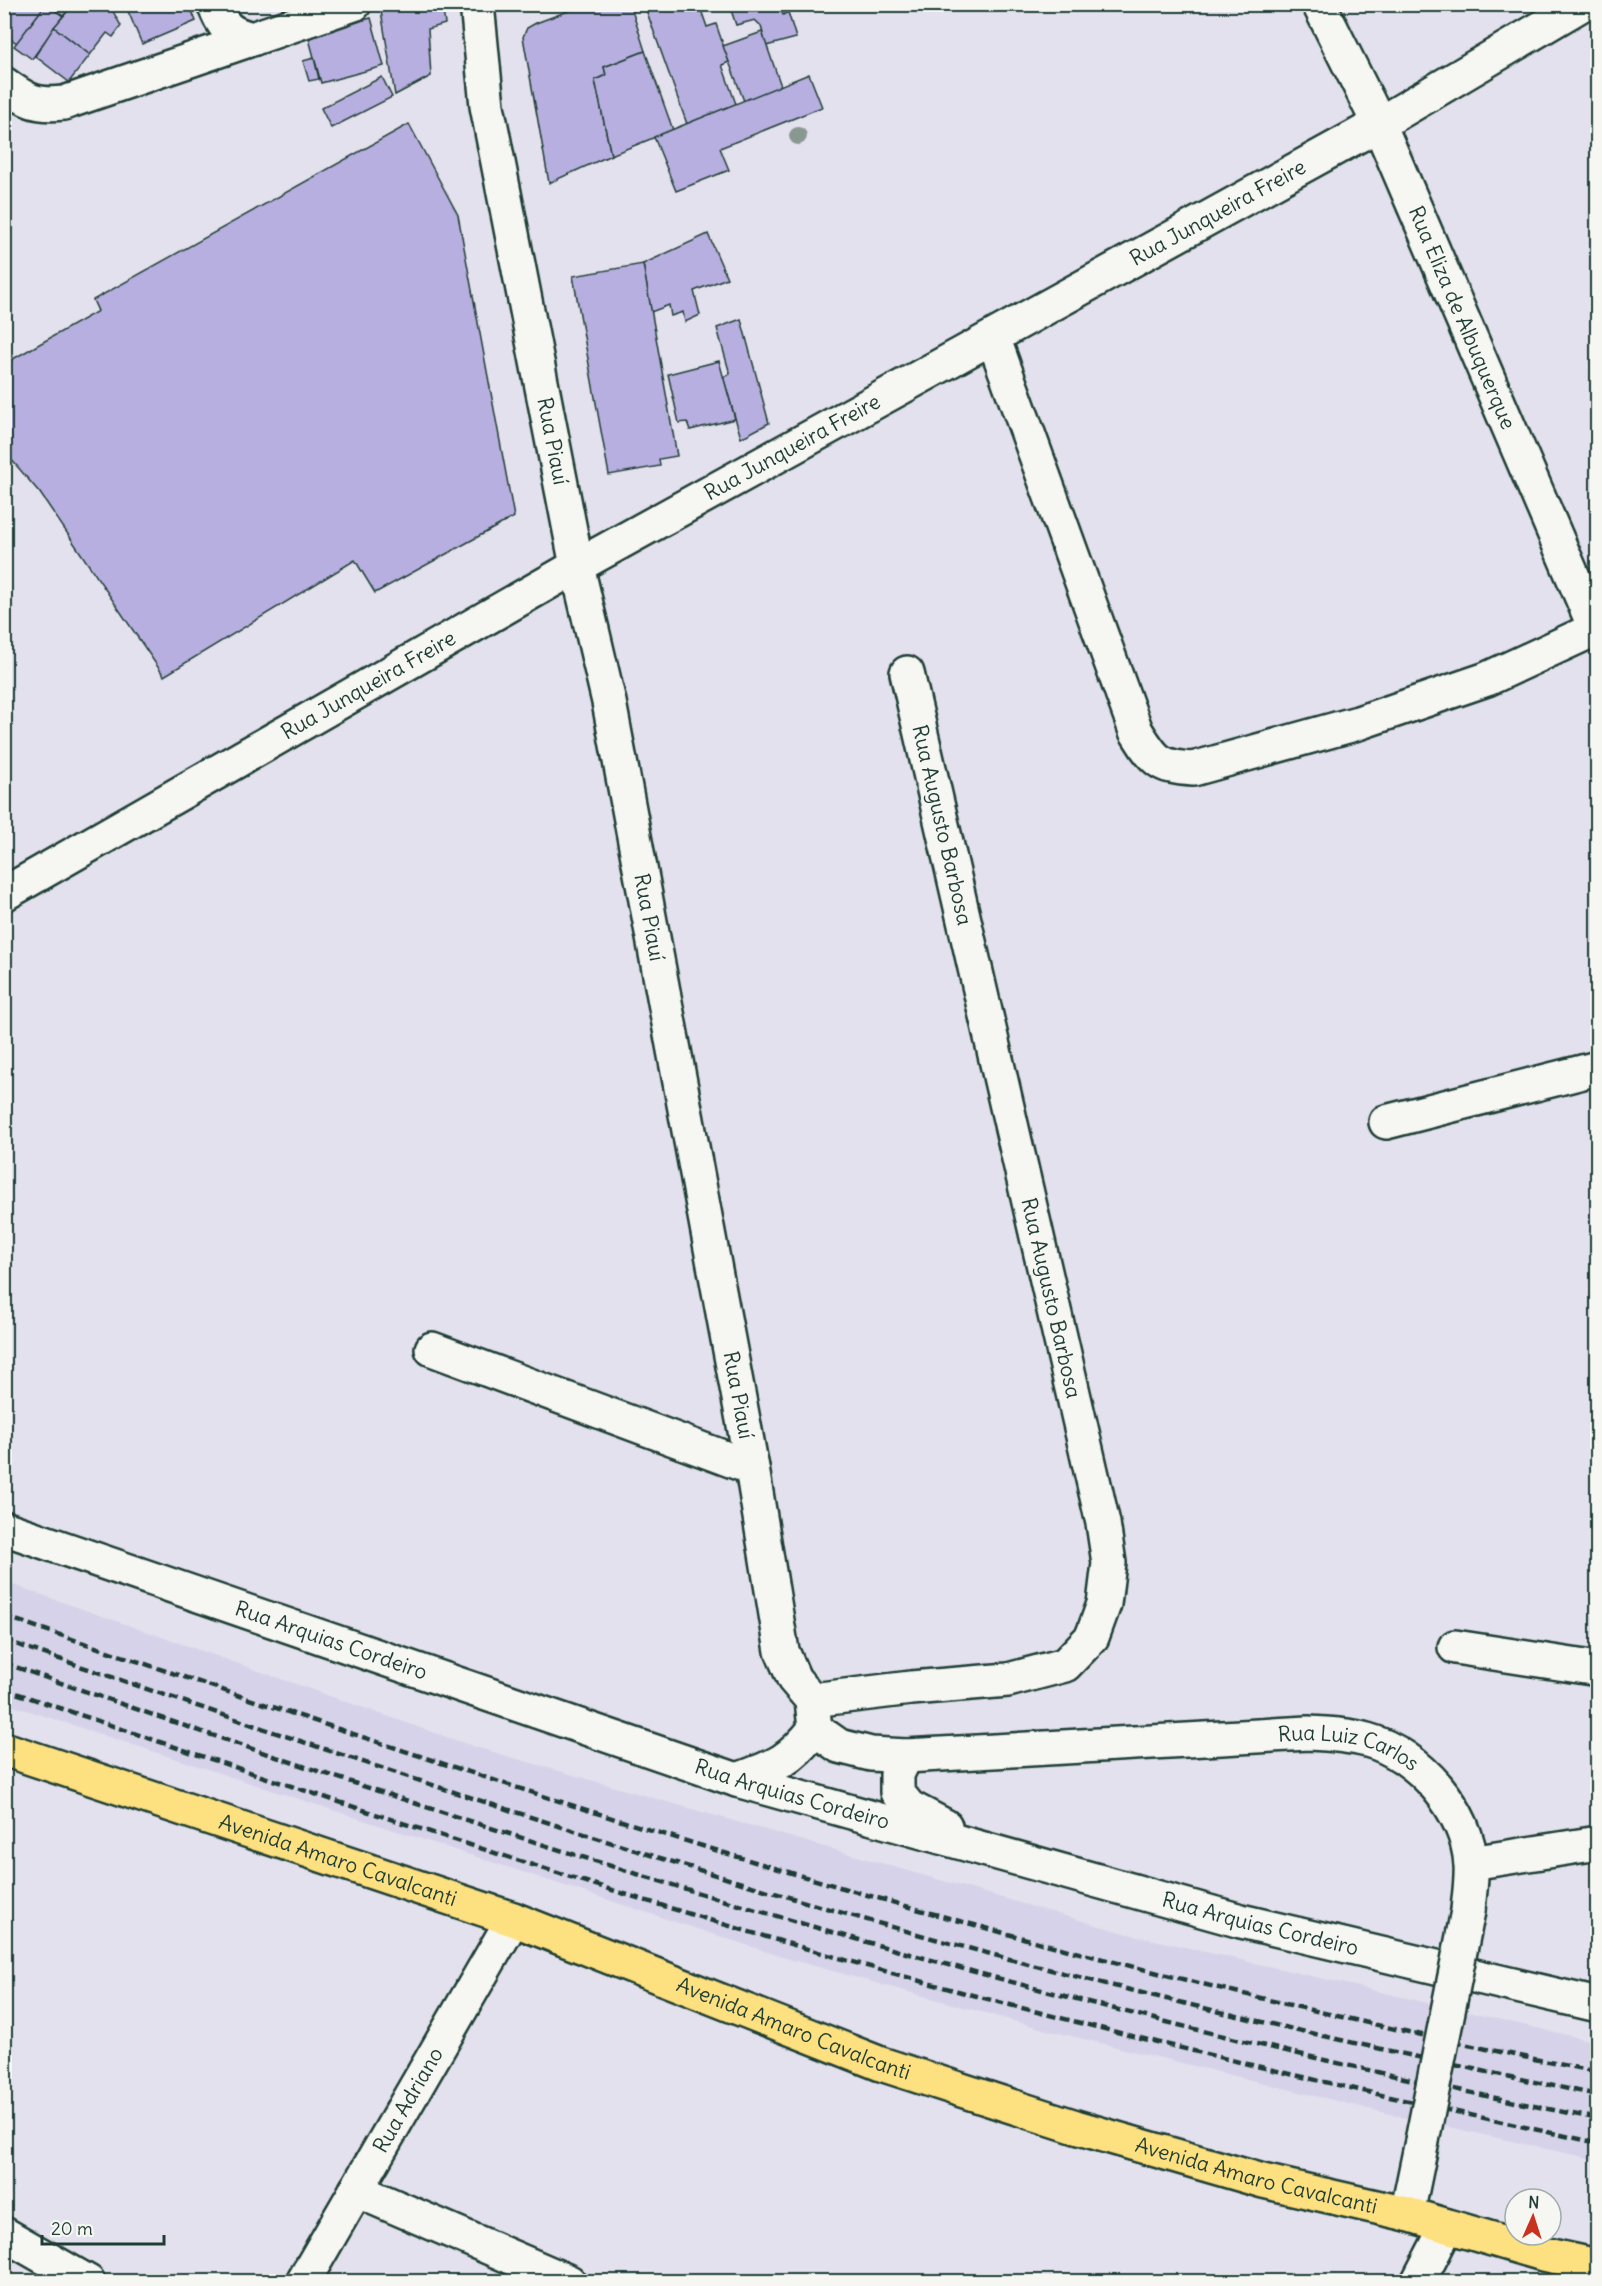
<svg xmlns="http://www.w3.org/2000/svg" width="1602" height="2286" viewBox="0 0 1602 2286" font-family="Delius,sans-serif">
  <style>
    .built { fill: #d6d2e9 }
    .building { fill: #b7afe0; stroke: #1f3d34; stroke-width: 1.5 }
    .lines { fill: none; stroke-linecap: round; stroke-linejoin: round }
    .minor-casing { stroke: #1f3d34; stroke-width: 38 }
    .tertiary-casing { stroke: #1f3d34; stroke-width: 38 }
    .secondary-casing { stroke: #1f3d34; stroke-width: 38 }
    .primary-casing { stroke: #1f3d34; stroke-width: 38 }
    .minor { stroke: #f6f6f2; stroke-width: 33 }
    .tertiary { stroke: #f6f6f2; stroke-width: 33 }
    .secondary { stroke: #f6f6f2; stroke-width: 33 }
    .primary { stroke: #fde080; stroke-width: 33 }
    .rail { stroke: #1f3d34; stroke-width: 4.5; stroke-dasharray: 9 4.5; stroke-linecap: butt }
    .tertiary-bridge-casing { stroke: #1f3d34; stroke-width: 38; stroke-linecap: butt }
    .tertiary-bridge { stroke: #f6f6f2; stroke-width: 33 }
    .tree { fill: #899791 }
    .labels { text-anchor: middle; stroke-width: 5; stroke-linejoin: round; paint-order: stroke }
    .street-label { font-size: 21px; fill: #1f3d34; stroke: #f6f6f2 }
  </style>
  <rect width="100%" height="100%" fill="#e3e1ed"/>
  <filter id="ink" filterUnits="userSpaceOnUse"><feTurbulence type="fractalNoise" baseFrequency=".0167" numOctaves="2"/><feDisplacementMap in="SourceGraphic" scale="12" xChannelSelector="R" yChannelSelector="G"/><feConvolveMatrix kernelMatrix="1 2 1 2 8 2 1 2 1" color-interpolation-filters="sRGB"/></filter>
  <g filter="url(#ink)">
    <path class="built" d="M 5,1582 L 472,1746 L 1128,1934 L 1597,2042 L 1597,2160 L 1394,2115 L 1047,2030 L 789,1959 L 5,1703 Z"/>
    <g class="building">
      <path d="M 5,4 L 46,4 L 17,43 L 4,34 Z"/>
      <path d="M 46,4 L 63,16 L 32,59 L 14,46 Z"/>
      <path d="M 47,4 L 74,4 L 63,16 Z"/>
      <path d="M 74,4 L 83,4 L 92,10 L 97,4 L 109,4 L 121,26 L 113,37 L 107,33 L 90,55 L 54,27 Z"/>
      <path d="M 125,4 L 189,4 L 196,21 L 142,44 Z"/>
      <path d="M 442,4 L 445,24 L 428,29 L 431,76 L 395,95 L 380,5 Z"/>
      <path d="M 587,4 L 630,4 L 645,51 L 604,67 L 606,75 L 595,80 L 611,155 L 549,183 L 523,37 L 527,28 L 536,23 Z"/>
      <path d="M 644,4 L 699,4 L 707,27 L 716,24 L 729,62 L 722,65 L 736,104 L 687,124 Z"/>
      <path d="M 729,4 L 779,4 L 783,15 L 788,12 L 796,38 L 766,46 L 761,26 L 755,20 L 736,25 Z"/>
      <path d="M 371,18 L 384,66 L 321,83 L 308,35 Z"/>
      <path d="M 54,27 L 90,55 L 69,82 L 35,56 Z"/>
      <path d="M 762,32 L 781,86 L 744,101 L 723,46 Z"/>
      <path d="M 645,51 L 673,130 L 611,155 L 595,80 L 606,75 L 604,67 Z"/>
      <path d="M 314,58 L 319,79 L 309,81 L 303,61 Z"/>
      <path d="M 809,74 L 822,107 L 720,148 L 729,170 L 676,191 L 654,137 Z"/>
      <path d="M 382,77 L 392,97 L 331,128 L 321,108 Z"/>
      <path d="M 409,124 L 458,215 L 514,517 L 375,593 L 355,560 L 164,676 L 40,493 L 4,451 L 4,364 L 98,311 L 93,300 Z"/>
      <path d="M 708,234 L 727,278 L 694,291 L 700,315 L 685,322 L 683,312 L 671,316 L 669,305 L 651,312 L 643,264 Z"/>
      <path d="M 643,264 L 677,456 L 659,459 L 660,466 L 609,475 L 573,276 Z"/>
      <path d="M 741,319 L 769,423 L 741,438 L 723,377 L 730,374 L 717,328 Z"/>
      <path d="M 719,361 L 735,419 L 690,430 L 687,422 L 679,423 L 668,374 Z"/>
    </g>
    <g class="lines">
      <defs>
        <g id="minor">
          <path d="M 214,4 C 224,28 227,32 252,39"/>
          <path id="s1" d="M 1319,4 L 1379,124 L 1598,635"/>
          <path d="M 4,84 C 27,101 36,106 64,103 L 354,4"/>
          <path d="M 993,337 L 1136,731 C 1154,760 1158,767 1193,769 L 1358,723 L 1487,679 L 1595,629"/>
          <path id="s2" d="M 4,894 L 577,566 L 1379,124 L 1582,4"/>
          <path d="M 1386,1122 L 1598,1068"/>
          <path d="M 432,1349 L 752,1468"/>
          <path d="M 1455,1647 L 1598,1669"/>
          <path d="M 812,1700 L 911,1688 L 1008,1680 L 1065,1665 L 1092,1637 L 1104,1604 L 1109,1563 L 1103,1523 L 907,673"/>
          <path d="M 1471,1863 L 1598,1843"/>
          <path d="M 356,2190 L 569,2282"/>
          <path d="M 4,2234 L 88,2282"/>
          <path id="s3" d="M 303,2282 L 513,1919"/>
          <path d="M 1418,2282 L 1447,2226"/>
        </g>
        <g id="tertiary">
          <path id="s4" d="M 477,4 L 487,106 L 577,566 L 609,702 L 752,1468 L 782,1651 L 794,1679 L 812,1700 L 815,1729 C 789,1762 776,1766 737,1780"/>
          <path id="s5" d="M 815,1729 L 839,1746 L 871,1754 L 906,1756 L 1308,1733 C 1328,1734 1348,1735 1367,1740 C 1419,1754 1468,1811 1471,1865 C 1472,1880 1469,1896 1468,1911"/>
          <path d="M 1407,2214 L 1422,2141"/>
        </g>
        <g id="secondary">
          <path id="s6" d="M 4,1528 L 737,1780 L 1241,1921 L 1598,2005"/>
          <path d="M 906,1756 L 897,1774 L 897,1792 L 909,1807 L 945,1826"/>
        </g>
        <g id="primary">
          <path id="s7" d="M 4,1749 L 513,1919 L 881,2064 L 1076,2127 L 1263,2181 L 1407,2214 L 1543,2254 L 1598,2266"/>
        </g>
      </defs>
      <use href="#minor" class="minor-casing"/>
      <use href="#tertiary" class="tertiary-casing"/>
      <use href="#secondary" class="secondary-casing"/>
      <use href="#primary" class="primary-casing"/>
      <use href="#minor" class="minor"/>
      <use href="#tertiary" class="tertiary"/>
      <use href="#secondary" class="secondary"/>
      <use href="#primary" class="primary"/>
      <g class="rail">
        <path d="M 4,1616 C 317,1722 630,1830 949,1918 C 1163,1977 1379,2028 1598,2072"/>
        <path d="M 4,1640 C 272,1732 541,1824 812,1904 C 1071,1980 1333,2041 1598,2095"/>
        <path d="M 4,1663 C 306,1769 609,1871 917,1956 C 1142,2019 1369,2073 1598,2119"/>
        <path d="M 4,1689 C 322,1797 641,1906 965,1993 C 1175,2049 1386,2097 1598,2143"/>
      </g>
      <defs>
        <path id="tertiary-bridge" d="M 1422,2141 L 1468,1911"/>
      </defs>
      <use href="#tertiary-bridge" class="tertiary-bridge-casing"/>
      <use href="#tertiary-bridge" class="tertiary-bridge"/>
    </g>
    <circle class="tree" cx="798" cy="136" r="9"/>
  </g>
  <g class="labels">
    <g class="street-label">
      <text dy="7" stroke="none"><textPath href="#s2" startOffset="1392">Rua Junqueira Freire</textPath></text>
      <text dy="7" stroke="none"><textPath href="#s1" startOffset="345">Rua Eliza de Albuquerque</textPath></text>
      <text dy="7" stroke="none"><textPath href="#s4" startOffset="444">Rua Piauí</textPath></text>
      <text dy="7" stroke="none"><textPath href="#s2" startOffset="906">Rua Junqueira Freire</textPath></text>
      <text dy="7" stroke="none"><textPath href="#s2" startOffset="420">Rua Junqueira Freire</textPath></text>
      <text transform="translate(942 825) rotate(77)" y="7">Rua Augusto Barbosa</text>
      <text dy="7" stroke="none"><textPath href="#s4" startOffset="930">Rua Piauí</textPath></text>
      <text transform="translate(1051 1298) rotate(77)" y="7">Rua Augusto Barbosa</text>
      <text dy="7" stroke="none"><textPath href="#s4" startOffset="1416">Rua Piauí</textPath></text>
      <text dy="7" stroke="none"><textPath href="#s6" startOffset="346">Rua Arquias Cordeiro</textPath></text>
      <text dy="7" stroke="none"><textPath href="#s5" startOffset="543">Rua Luiz Carlos</textPath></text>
      <text dy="7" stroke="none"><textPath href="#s6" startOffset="832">Rua Arquias Cordeiro</textPath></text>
      <text dy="7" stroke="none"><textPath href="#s7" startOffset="352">Avenida Amaro Cavalcanti</textPath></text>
      <text dy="7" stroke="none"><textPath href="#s6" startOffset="1318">Rua Arquias Cordeiro</textPath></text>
      <text dy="7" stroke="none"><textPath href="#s7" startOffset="838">Avenida Amaro Cavalcanti</textPath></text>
      <text dy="7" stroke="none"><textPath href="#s3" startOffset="210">Rua Adriano</textPath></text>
      <text dy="7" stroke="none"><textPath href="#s7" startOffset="1324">Avenida Amaro Cavalcanti</textPath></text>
    </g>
  </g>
  <rect width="1602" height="2286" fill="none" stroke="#f6f6f2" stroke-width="24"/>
  <rect x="12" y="12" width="1578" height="2262" fill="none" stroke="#1f3d34" stroke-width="2" filter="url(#ink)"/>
  <g transform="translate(1533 2217) rotate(3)"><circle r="28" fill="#f6f6f2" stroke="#a0aca6" stroke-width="1.5"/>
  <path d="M0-4.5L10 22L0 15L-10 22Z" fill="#c8321e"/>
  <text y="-9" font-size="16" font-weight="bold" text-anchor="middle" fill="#1f3d34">N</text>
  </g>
  <path d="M42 2235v9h122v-9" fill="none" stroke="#1f3d34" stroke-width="3"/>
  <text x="51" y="2235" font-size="18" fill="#1f3d34" stroke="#f6f6f2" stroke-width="4.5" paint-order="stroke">20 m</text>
</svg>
